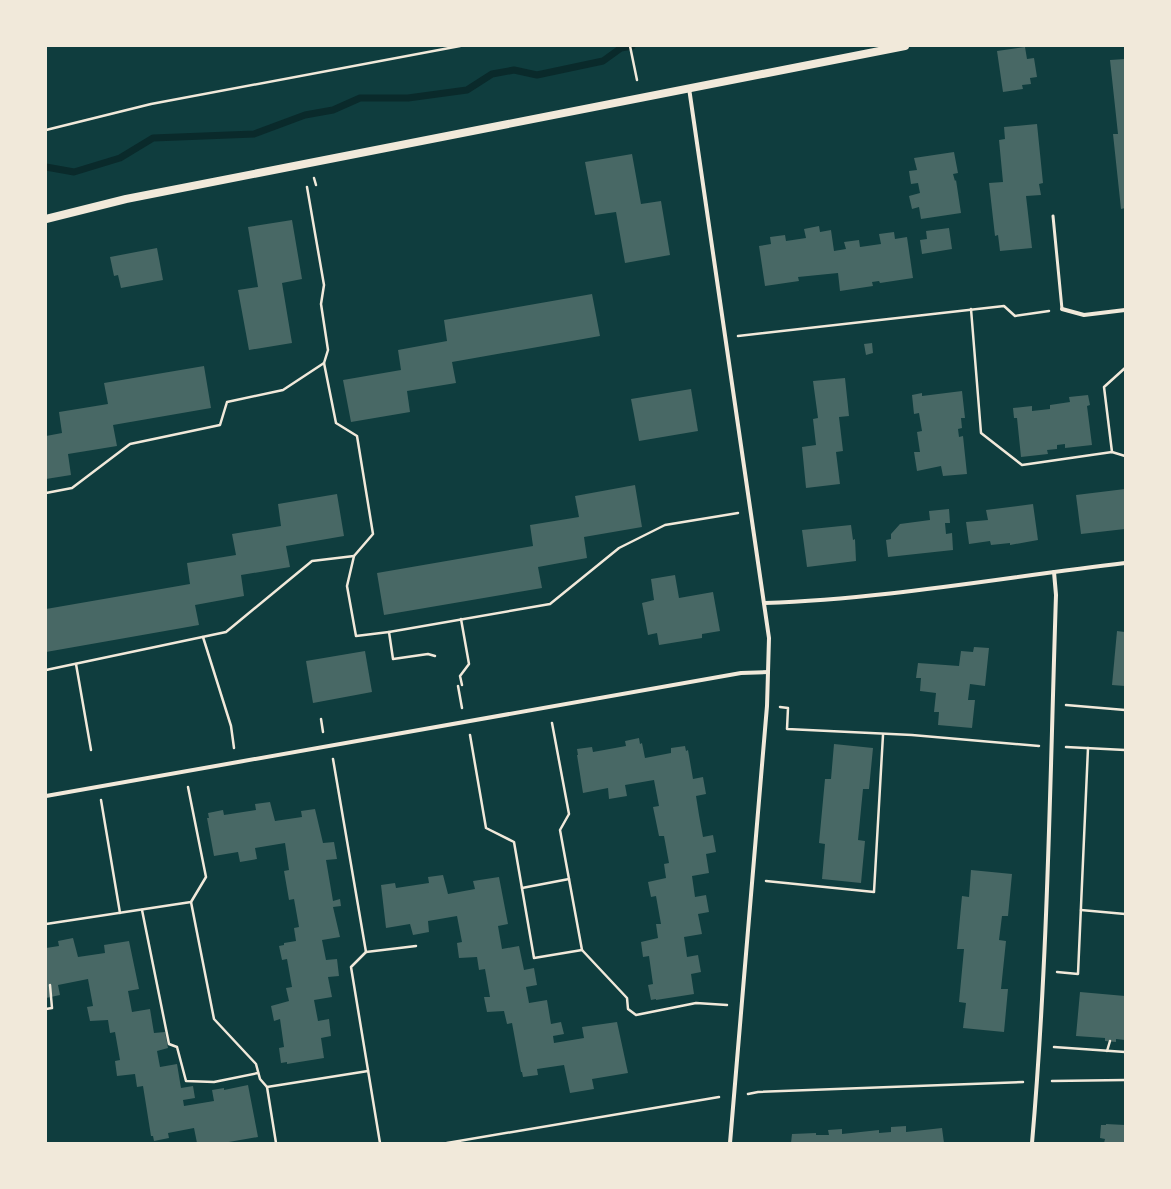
<svg xmlns="http://www.w3.org/2000/svg" width="1171" height="1189" viewBox="0 0 1171 1189" font-family="'PT Serif',serif">
  <style>
    .lines { fill: none; stroke-linecap: round; stroke-linejoin: round }
    .stream { stroke: #0a2a2b; stroke-width: 7 }
    .building { fill: #486865 }
    .path { stroke: #f1e9da; stroke-width: 2.5 }
    .service { stroke: #f1e9da; stroke-width: 3 }
    .minor { stroke: #f1e9da; stroke-width: 4 }
    .secondary { stroke: #f1e9da; stroke-width: 8 }
  </style>
  <rect width="100%" height="100%" fill="#0f3d3e"/>
  <g class="lines">
    <path class="stream" d="M 46,167 L 74,172 L 120,158 L 153,138 L 254,134 L 305,115 L 333,110 L 360,98 L 408,98 L 467,90 L 492,74 L 514,70 L 537,75 L 603,61 L 621,48 L 632,46"/>
  </g>
  <g class="building">
    <path d="M 1025,47 L 1027,59 L 1034,58 L 1037,77 L 1030,78 L 1031,84 L 1022,85 L 1023,89 L 1003,92 L 997,51 Z"/>
    <path d="M 1125,59 L 1125,208 L 1121,209 L 1113,134 L 1118,134 L 1110,60 Z"/>
    <path d="M 1037,124 L 1043,183 L 1039,184 L 1041,195 L 1026,196 L 1032,248 L 1000,251 L 998,235 L 995,236 L 989,183 L 1003,182 L 999,140 L 1005,139 L 1004,127 Z"/>
    <path d="M 954,152 L 958,173 L 953,174 L 955,181 L 956,180 L 961,213 L 921,219 L 919,207 L 912,209 L 909,196 L 920,193 L 918,183 L 911,184 L 909,171 L 917,170 L 914,158 Z"/>
    <path d="M 632,154 L 641,204 L 661,201 L 670,255 L 625,263 L 616,212 L 595,215 L 585,162 Z"/>
    <path d="M 292,220 L 302,279 L 282,283 L 292,343 L 249,350 L 238,290 L 258,287 L 248,227 Z"/>
    <path d="M 819,226 L 820,232 L 831,230 L 834,251 L 846,249 L 844,242 L 859,240 L 860,247 L 881,244 L 879,234 L 894,232 L 895,239 L 907,237 L 913,278 L 880,283 L 879,281 L 872,282 L 873,286 L 840,291 L 838,273 L 798,277 L 799,281 L 765,286 L 759,246 L 771,244 L 770,237 L 785,235 L 786,241 L 806,238 L 804,229 Z"/>
    <path d="M 949,228 L 952,249 L 922,254 L 920,240 L 927,239 L 926,231 Z"/>
    <path d="M 157,248 L 163,280 L 121,288 L 118,275 L 114,276 L 110,257 Z"/>
    <path d="M 592,294 L 600,336 L 452,362 L 456,383 L 407,391 L 410,412 L 351,422 L 343,380 L 401,370 L 398,350 L 447,341 L 444,320 Z"/>
    <path d="M 872,343 L 873,353 L 866,355 L 864,344 Z"/>
    <path d="M 204,366 L 211,408 L 113,425 L 117,446 L 68,454 L 71,475 L 46,479 L 46,436 L 62,433 L 59,412 L 108,404 L 104,383 Z"/>
    <path d="M 845,378 L 849,416 L 839,417 L 843,451 L 836,452 L 840,484 L 806,488 L 802,447 L 816,445 L 813,419 L 818,418 L 813,381 Z"/>
    <path d="M 691,389 L 698,431 L 639,441 L 631,399 Z"/>
    <path d="M 962,391 L 965,418 L 961,418 L 962,428 L 958,429 L 959,437 L 963,436 L 967,474 L 943,476 L 941,466 L 917,471 L 914,452 L 920,452 L 917,432 L 922,431 L 919,413 L 914,414 L 912,395 L 922,393 L 922,396 Z"/>
    <path d="M 1088,395 L 1090,405 L 1087,406 L 1092,445 L 1065,448 L 1065,444 L 1057,445 L 1057,449 L 1047,450 L 1048,454 L 1021,457 L 1017,418 L 1014,418 L 1013,408 L 1032,406 L 1032,411 L 1050,409 L 1050,405 L 1070,402 L 1069,397 Z"/>
    <path d="M 635,485 L 642,527 L 584,537 L 587,558 L 538,567 L 542,588 L 384,615 L 377,573 L 533,546 L 530,525 L 579,517 L 575,496 Z"/>
    <path d="M 1125,489 L 1125,529 L 1081,534 L 1076,495 Z"/>
    <path d="M 337,494 L 344,536 L 286,546 L 290,567 L 241,575 L 244,596 L 195,605 L 199,625 L 46,652 L 46,609 L 190,584 L 187,563 L 236,555 L 232,534 L 281,526 L 278,504 Z"/>
    <path d="M 1033,504 L 1038,540 L 1010,545 L 1010,543 L 991,545 L 990,541 L 969,544 L 966,522 L 988,520 L 986,510 Z"/>
    <path d="M 949,509 L 950,523 L 945,523 L 946,534 L 952,533 L 953,550 L 888,557 L 886,540 L 891,539 L 891,534 L 900,524 L 930,520 L 929,511 Z"/>
    <path d="M 851,525 L 853,540 L 855,539 L 856,561 L 807,567 L 802,530 Z"/>
    <path d="M 675,575 L 679,598 L 713,592 L 720,631 L 702,634 L 702,638 L 659,645 L 657,633 L 648,635 L 642,603 L 654,600 L 651,579 Z"/>
    <path d="M 1117,631 L 1125,632 L 1125,686 L 1112,685 Z"/>
    <path d="M 974,647 L 989,648 L 985,686 L 970,684 L 968,700 L 975,700 L 972,728 L 938,725 L 939,712 L 934,712 L 936,693 L 920,691 L 921,678 L 916,678 L 918,663 L 959,666 L 961,651 L 973,652 Z"/>
    <path d="M 365,651 L 372,692 L 313,703 L 306,661 Z"/>
    <path d="M 639,738 L 640,744 L 642,743 L 645,758 L 671,753 L 671,748 L 685,746 L 686,751 L 688,750 L 693,779 L 703,777 L 706,794 L 696,796 L 699,815 L 703,837 L 713,835 L 716,852 L 706,854 L 709,873 L 692,876 L 695,897 L 706,895 L 709,912 L 698,914 L 702,934 L 684,937 L 687,957 L 698,955 L 701,972 L 691,974 L 694,994 L 656,1000 L 656,999 L 651,1000 L 648,985 L 653,984 L 649,956 L 643,957 L 641,942 L 658,938 L 656,924 L 661,924 L 656,896 L 651,897 L 648,882 L 666,878 L 664,864 L 669,863 L 664,836 L 659,836 L 653,807 L 659,806 L 654,780 L 625,785 L 627,796 L 609,799 L 608,788 L 583,793 L 577,755 L 578,755 L 577,749 L 592,747 L 593,752 L 626,746 L 625,741 Z"/>
    <path d="M 834,744 L 873,748 L 869,789 L 863,789 L 858,840 L 865,841 L 861,883 L 822,879 L 825,844 L 819,843 L 825,779 L 831,779 Z"/>
    <path d="M 270,802 L 275,821 L 302,817 L 301,811 L 315,809 L 323,843 L 334,842 L 337,859 L 326,860 L 333,901 L 340,899 L 341,906 L 333,907 L 340,937 L 322,940 L 326,960 L 337,959 L 339,976 L 328,977 L 332,997 L 314,1000 L 318,1021 L 329,1019 L 331,1036 L 321,1038 L 324,1058 L 287,1064 L 287,1062 L 281,1063 L 279,1048 L 284,1047 L 280,1019 L 274,1021 L 271,1006 L 289,1001 L 286,988 L 292,987 L 287,959 L 282,960 L 279,946 L 284,945 L 284,943 L 296,941 L 294,928 L 299,927 L 294,899 L 289,900 L 284,871 L 289,870 L 285,843 L 255,848 L 257,859 L 240,862 L 238,852 L 214,856 L 207,818 L 209,818 L 208,813 L 223,810 L 224,815 L 256,810 L 255,804 Z"/>
    <path d="M 971,870 L 1012,874 L 1008,916 L 1002,916 L 999,940 L 1006,941 L 1001,989 L 1008,989 L 1004,1032 L 963,1028 L 966,1003 L 959,1002 L 964,949 L 957,949 L 962,896 L 969,897 Z"/>
    <path d="M 443,875 L 448,894 L 475,889 L 473,881 L 499,877 L 508,924 L 498,926 L 502,949 L 519,946 L 524,970 L 534,968 L 537,985 L 526,987 L 529,1003 L 547,1000 L 551,1024 L 561,1022 L 564,1034 L 553,1036 L 554,1043 L 584,1038 L 582,1027 L 617,1022 L 628,1073 L 592,1079 L 594,1089 L 570,1093 L 564,1065 L 537,1069 L 538,1075 L 523,1077 L 522,1072 L 521,1072 L 512,1023 L 507,1024 L 504,1011 L 487,1012 L 484,997 L 490,997 L 485,969 L 479,970 L 477,957 L 459,958 L 457,943 L 462,942 L 457,916 L 428,921 L 429,932 L 413,935 L 410,924 L 386,928 L 381,885 L 395,883 L 396,888 L 429,883 L 428,877 Z"/>
    <path d="M 73,938 L 78,957 L 105,953 L 104,945 L 129,941 L 139,989 L 128,991 L 132,1012 L 150,1009 L 154,1033 L 165,1032 L 168,1048 L 157,1051 L 160,1067 L 177,1064 L 181,1088 L 193,1086 L 195,1098 L 183,1100 L 184,1106 L 214,1101 L 212,1090 L 224,1088 L 224,1090 L 248,1085 L 258,1137 L 223,1143 L 197,1143 L 194,1128 L 168,1133 L 169,1138 L 154,1141 L 153,1136 L 151,1136 L 143,1086 L 137,1087 L 135,1074 L 117,1076 L 115,1061 L 120,1060 L 115,1032 L 110,1033 L 108,1020 L 90,1021 L 87,1007 L 93,1006 L 88,979 L 58,985 L 60,995 L 46,998 L 46,948 L 59,946 L 58,941 Z"/>
    <path d="M 1080,992 L 1125,996 L 1125,1040 L 1116,1039 L 1116,1042 L 1105,1041 L 1105,1038 L 1076,1036 Z"/>
    <path d="M 1106,1124 L 1125,1125 L 1125,1143 L 1104,1143 L 1105,1139 L 1100,1138 L 1101,1125 L 1106,1125 Z"/>
    <path d="M 906,1126 L 906,1132 L 942,1128 L 944,1143 L 791,1143 L 792,1134 L 816,1133 L 816,1135 L 829,1135 L 828,1130 L 842,1129 L 842,1134 L 879,1130 L 879,1133 L 891,1132 L 891,1127 Z"/>
  </g>
  <g class="lines">
    <g class="path">
      <path d="M 630,46 L 637,80"/>
      <path d="M 46,130 L 151,104 L 460,46"/>
      <path d="M 314,178 L 316,185"/>
      <path d="M 307,187 L 324,285 L 321,304 L 328,350 L 324,363 L 336,423 L 357,436 L 373,534 L 354,556 L 347,586 L 356,636 L 389,632 L 393,659 L 428,654 L 435,656"/>
      <path d="M 971,309 L 981,433 L 1022,465 L 1112,452 L 1125,456"/>
      <path d="M 738,336 L 1004,306 L 1015,316 L 1049,311"/>
      <path d="M 1112,452 L 1104,387 L 1125,368"/>
      <path d="M 46,493 L 72,488 L 130,444 L 220,425 L 227,402 L 283,390 L 324,363"/>
      <path d="M 461,619 L 469,664 L 460,676 L 462,685"/>
      <path d="M 389,632 L 550,604 L 619,548 L 665,525 L 738,513"/>
      <path d="M 203,637 L 231,726 L 234,748"/>
      <path d="M 76,664 L 91,750"/>
      <path d="M 46,670 L 226,632 L 312,561 L 354,556"/>
      <path d="M 458,686 L 462,708"/>
      <path d="M 1066,705 L 1125,710"/>
      <path d="M 780,707 L 788,708 L 787,729 L 912,735 L 1039,746"/>
      <path d="M 321,719 L 323,732"/>
      <path d="M 552,723 L 569,814 L 560,830 L 582,950 L 627,998 L 628,1009 L 636,1015 L 696,1003 L 727,1005"/>
      <path d="M 470,735 L 486,828 L 514,842 L 534,958 L 582,950"/>
      <path d="M 1066,747 L 1125,750"/>
      <path d="M 333,759 L 366,952"/>
      <path d="M 101,800 L 120,913"/>
      <path d="M 766,881 L 874,892 L 883,735"/>
      <path d="M 522,888 L 569,879"/>
      <path d="M 191,902 L 214,1019 L 256,1064 L 260,1079 L 267,1087 L 276,1143"/>
      <path d="M 142,910 L 169,1044 L 177,1047 L 186,1081 L 214,1082 L 258,1073"/>
      <path d="M 1081,910 L 1125,914"/>
      <path d="M 46,924 L 191,902 L 206,877 L 188,787"/>
      <path d="M 1057,972 L 1078,974 L 1088,748"/>
      <path d="M 46,1009 L 52,1008 L 50,985"/>
      <path d="M 1054,1047 L 1125,1052"/>
      <path d="M 1107,1051 L 1110,1041"/>
      <path d="M 1052,1081 L 1125,1080"/>
      <path d="M 267,1087 L 368,1071"/>
      <path d="M 748,1094 L 758,1092 L 1023,1082"/>
      <path d="M 380,1143 L 351,967 L 366,952 L 416,946"/>
      <path d="M 447,1143 L 719,1097"/>
    </g>
    <path class="service" d="M 1053,216 L 1062,309"/>
    <g class="minor">
      <path d="M 689,88 L 769,638 L 767,706 L 730,1143"/>
      <path d="M 1062,309 L 1084,315 L 1125,310"/>
      <path d="M 765,603 C 886,599 1005,577 1125,563"/>
      <path d="M 46,796 L 741,673 L 768,672"/>
      <path d="M 1032,1143 C 1048,961 1050,778 1056,595 L 1054,572"/>
    </g>
    <path class="secondary" d="M 46,219 L 126,199 L 905,46"/>
  </g>
  <rect width="1171" height="1189" fill="none" stroke="#f1e9da" stroke-width="94"/>
</svg>
